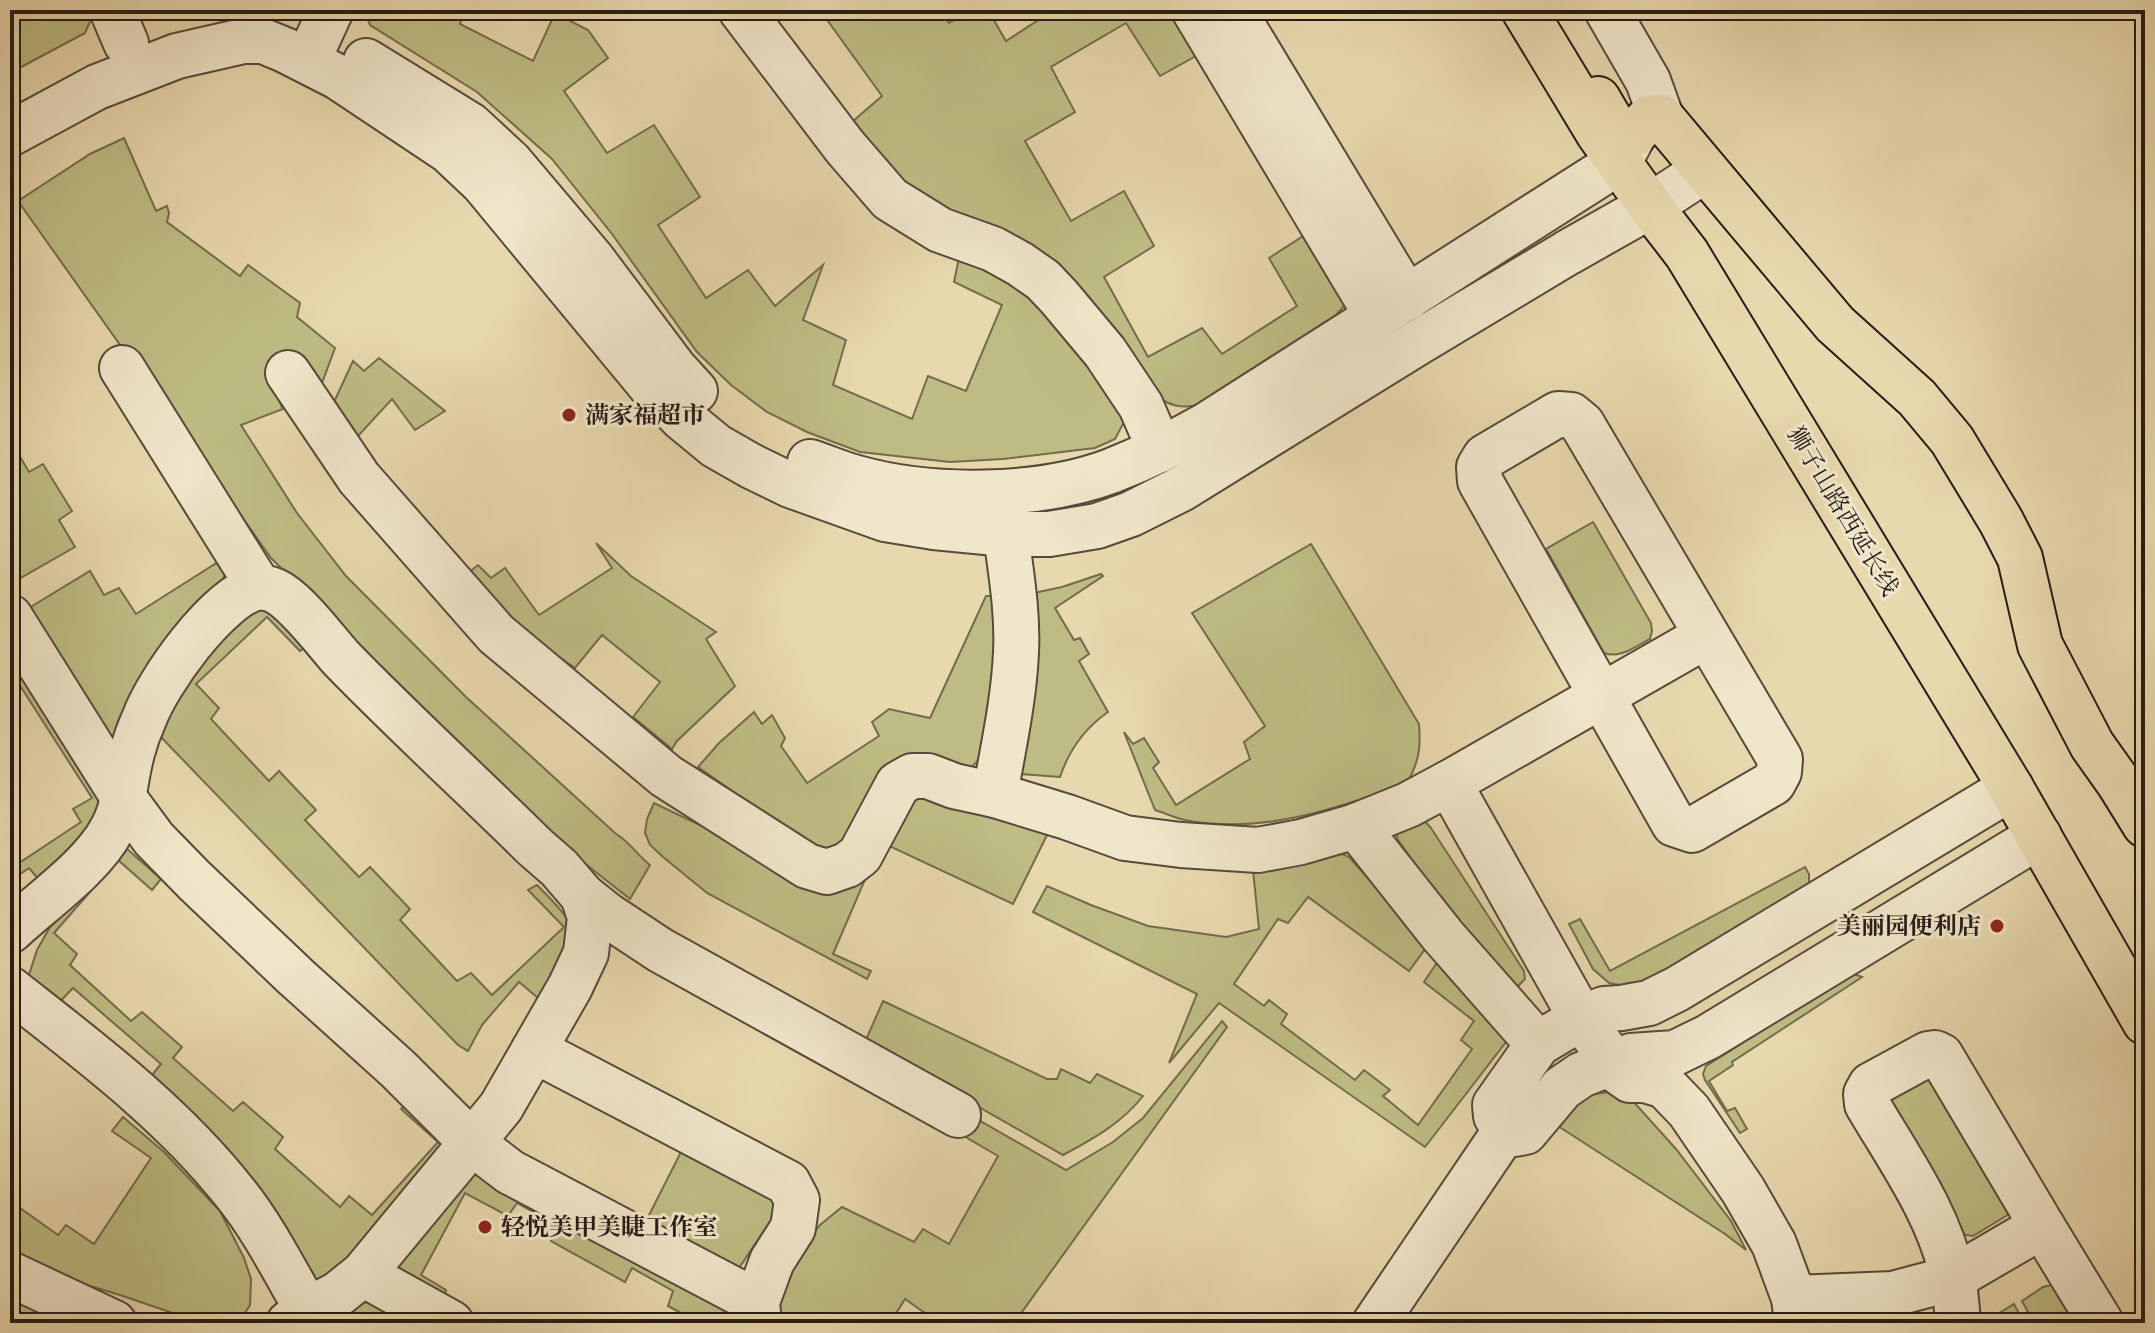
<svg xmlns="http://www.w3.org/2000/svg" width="2155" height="1333" viewBox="0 0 2155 1333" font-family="'IM FELL Great Primer','Noto Serif SC',serif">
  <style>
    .green { fill: #bebc84; stroke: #726c4d; stroke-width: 2 }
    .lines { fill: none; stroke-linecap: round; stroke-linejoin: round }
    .minor-casing { stroke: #564a3c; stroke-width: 48 }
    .major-casing { stroke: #261b16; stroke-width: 48 }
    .minor { stroke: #f0e6ca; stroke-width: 44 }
    .major { stroke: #e8d8ad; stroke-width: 44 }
    .poi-dot { fill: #8f2418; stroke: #f0e6ca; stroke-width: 3 }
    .labels { text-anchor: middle; stroke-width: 6; stroke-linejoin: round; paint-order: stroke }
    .poi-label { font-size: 24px; font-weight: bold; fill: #261b16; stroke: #f0e6ca; text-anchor: start }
    .street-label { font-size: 24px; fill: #261b16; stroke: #f0e6ca }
  </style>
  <rect width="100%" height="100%" fill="#e8d8ad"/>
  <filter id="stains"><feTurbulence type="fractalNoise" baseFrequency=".0025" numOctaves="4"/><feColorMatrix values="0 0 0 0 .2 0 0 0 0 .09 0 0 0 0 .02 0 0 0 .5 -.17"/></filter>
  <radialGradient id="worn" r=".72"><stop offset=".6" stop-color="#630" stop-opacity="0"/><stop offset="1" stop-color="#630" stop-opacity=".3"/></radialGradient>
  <g class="green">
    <path d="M 10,10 L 92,10 L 92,17 L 85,33 L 10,73 Z"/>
    <path d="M 364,10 L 465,10 L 460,24 L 533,61 L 555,13 L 588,30 L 608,58 L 564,91 L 607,153 L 654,125 L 700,197 L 658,225 L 706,298 L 748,270 L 775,306 L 823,265 L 803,320 L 846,340 L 833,385 L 912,419 L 928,376 L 966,391 L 1002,305 L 954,282 L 960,253 L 1030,289 L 1110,387 L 1124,422 L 1115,439 L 1095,448 L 1003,459 L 950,462 L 860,452 L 807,432 L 767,412 L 731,385 L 697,352 L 612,234 L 552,159 L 477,92 L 370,25 Z"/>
    <path d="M 820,10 L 941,10 L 949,23 L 971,10 L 988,10 L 1006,41 L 1054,10 L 1168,10 L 1196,56 L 1160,76 L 1126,23 L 1051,67 L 1075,112 L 1025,141 L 1071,221 L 1124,191 L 1154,246 L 1104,277 L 1148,357 L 1202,328 L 1222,354 L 1297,306 L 1269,258 L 1308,233 L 1344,293 L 1344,306 L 1336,315 L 1197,405 C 1180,409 1171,405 1156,397 L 921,202 L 845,128 L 882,96 Z"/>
    <path d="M 124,138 L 156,211 L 167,206 L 169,213 L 167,222 L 240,276 L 248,265 L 300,303 L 297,317 L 335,348 L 322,383 L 306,365 L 270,381 L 283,409 L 241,425 L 297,513 L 346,576 L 466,697 L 615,833 C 631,843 636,854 650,865 L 630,899 L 569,851 L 271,558 L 18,201 L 90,154 Z"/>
    <path d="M 379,358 L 445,411 L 415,430 L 392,399 L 358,436 L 333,404 L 353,361 L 364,371 Z"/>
    <path d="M 16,450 L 29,472 L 43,464 L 72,511 L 59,520 L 75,547 L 10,584 L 10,453 Z"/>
    <path d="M 1593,522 L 1651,623 L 1652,631 L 1650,639 C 1636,646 1620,659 1604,653 L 1546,549 Z"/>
    <path d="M 596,543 L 631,576 L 716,632 L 706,639 L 735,686 L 677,741 L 672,749 L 633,717 L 660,682 L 602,635 L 575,668 L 526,634 L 467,574 L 478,565 L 491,578 L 505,568 L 539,615 L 612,568 Z"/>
    <path d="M 1311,544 L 1419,724 C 1421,748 1419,760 1408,782 C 1339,809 1259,835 1185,820 C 1175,818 1165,813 1155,810 L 1124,732 L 1133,744 L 1144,738 L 1159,762 L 1153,768 L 1176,805 L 1250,759 L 1244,742 L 1265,726 L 1192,613 Z"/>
    <path d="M 218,562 L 228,568 L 220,585 L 115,737 L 103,739 L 24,611 L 90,571 L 104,595 L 119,588 L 136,614 Z"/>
    <path d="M 1101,574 L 1103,576 L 1055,608 L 1074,640 L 1080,638 L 1089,654 L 1079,661 L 1108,712 C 1085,728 1069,750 1060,777 L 1021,774 L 1024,595 L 1062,587 Z"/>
    <path d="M 986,596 L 1003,596 L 983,754 C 972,768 969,773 951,771 L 857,841 L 820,853 L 698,767 L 719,743 L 754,712 L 762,724 L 772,715 L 785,738 L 781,746 L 807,783 L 879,736 L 872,722 L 889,709 L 930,718 Z"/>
    <path d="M 273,608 L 311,641 L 300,651 L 267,617 L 196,684 L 219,708 L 211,719 L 269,781 L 279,771 L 316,810 L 305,820 L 359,877 L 370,867 L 410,909 L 400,920 L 457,981 L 471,973 L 492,995 L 564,927 L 528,890 L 537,885 C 546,894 555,903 563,913 C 585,943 553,973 538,998 L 519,982 L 482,1025 L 468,1051 L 458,1045 L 157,733 L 189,670 L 250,615 L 260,609 Z"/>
    <path d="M 10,649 L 104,800 L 99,822 L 42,883 L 29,868 L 10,881 L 10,869 L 81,822 L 73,809 L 92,798 L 10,670 Z"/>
    <path d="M 914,792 L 1048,833 L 1013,904 L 881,842 L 833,954 L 871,971 L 867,979 L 707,893 L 663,857 L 650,845 L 645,833 L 647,819 L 654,803 L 814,880 Z"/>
    <path d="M 1423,819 L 1431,828 L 1524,971 L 1525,979 L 1517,987 L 1503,989 L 1398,840 L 1396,833 Z"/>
    <path d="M 126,848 L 161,879 L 152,890 L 118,860 L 54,933 L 77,954 L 70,965 L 131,1021 L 142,1012 L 182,1047 L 173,1058 L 233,1111 L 243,1102 L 283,1137 L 275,1149 L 340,1207 L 349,1196 L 372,1215 L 438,1142 L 401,1109 L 411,1101 L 449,1136 L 356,1259 L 317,1282 L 306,1276 L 144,1085 L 161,1064 L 73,988 L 50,1012 L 26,984 L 37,950 L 50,927 L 102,861 L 114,852 Z"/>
    <path d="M 1333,850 L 1349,857 L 1428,945 L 1409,971 L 1308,897 L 1288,923 L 1278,919 L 1234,984 L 1264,1006 L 1269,1000 L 1287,1014 L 1281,1024 L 1355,1080 L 1364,1070 L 1390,1090 L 1383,1096 L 1418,1125 L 1472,1049 L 1461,1040 L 1474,1021 L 1424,982 L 1442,955 L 1504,1023 L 1506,1042 L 1425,1147 L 1219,1003 L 1169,1063 L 1197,994 L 1033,912 L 1047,886 L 1091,905 L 1148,926 L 1226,937 L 1259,929 L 1253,870 Z"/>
    <path d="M 1805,867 L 1809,874 L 1809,886 L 1672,975 L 1629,987 L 1609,983 L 1593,969 L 1569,924 L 1580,919 L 1610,971 Z"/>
    <path d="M 1854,974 L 1862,977 L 1732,1062 L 1733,1065 L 1709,1081 L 1727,1111 L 1735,1108 L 1747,1129 L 1740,1133 L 1705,1080 L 1703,1074 L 1706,1066 L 1846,977 Z"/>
    <path d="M 883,1001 L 1047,1079 L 1057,1079 L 1061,1069 L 1090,1083 L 1097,1074 L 1143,1096 C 1122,1123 1093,1139 1063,1155 L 865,1042 Z"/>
    <path d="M 1222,1021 L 1227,1027 L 1014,1323 L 939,1323 L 905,1299 L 890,1323 L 780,1323 L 779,1298 L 799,1248 L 820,1225 L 842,1207 L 914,1242 L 923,1229 L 949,1244 L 998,1156 L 952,1129 L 961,1110 L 1066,1170 L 1113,1142 L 1143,1118 Z"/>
    <path d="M 1926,1073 L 2011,1213 L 1973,1236 L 1966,1235 L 1959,1230 L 1885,1106 L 1889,1093 Z"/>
    <path d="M 1612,1092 L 1632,1100 L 1676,1149 L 1731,1221 L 1746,1250 L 1725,1234 L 1558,1126 C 1575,1098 1577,1095 1612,1092 Z"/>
    <path d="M 123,1117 L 164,1152 L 220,1211 L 244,1258 L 251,1279 L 250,1305 L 240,1321 L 235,1323 L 196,1321 L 120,1295 L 47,1273 L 10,1251 L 10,1201 L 58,1235 L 66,1225 L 94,1244 L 151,1158 L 112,1131 Z"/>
    <path d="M 685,1144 L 773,1191 L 776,1213 L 739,1268 L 641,1231 Z"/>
    <path d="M 483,1172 L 737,1313 L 738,1323 L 699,1323 L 668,1306 L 673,1291 L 632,1268 L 625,1282 L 551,1241 L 558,1226 L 517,1203 L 508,1216 L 465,1193 L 421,1275 L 446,1290 L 444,1299 L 400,1274 L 394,1265 L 467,1175 Z"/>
    <path d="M 2051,1285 L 2058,1290 L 2077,1323 L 2034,1323 L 2022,1301 L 2043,1287 Z"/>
    <path d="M 10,1299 L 64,1323 L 10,1323 Z"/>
    <path d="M 365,1302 L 379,1303 L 414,1323 L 346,1323 C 345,1310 354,1305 365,1302 Z"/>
    <path d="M 2014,1304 L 2024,1323 L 1984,1323 L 1985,1322 Z"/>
  </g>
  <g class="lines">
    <defs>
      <g id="minor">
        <path d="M 112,10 L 126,43"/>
        <path d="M 741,10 L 845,147 L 890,199 L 940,230 L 993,249 L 1020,264 L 1043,280 L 1059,297 L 1105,352 L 1141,406 L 1160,450"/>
        <path d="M 1194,10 L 1377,316"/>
        <path d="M 1233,10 L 1407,298"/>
        <path d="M 1607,10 L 1648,81 L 1661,117"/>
        <path d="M 308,60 L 331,10"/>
        <path d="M 366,61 L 470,125 L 510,162 L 592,259 L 674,368 L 695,391"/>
        <path d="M 10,134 L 97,87 L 177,56 L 243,41 L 263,41 L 285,50 L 338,77 L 449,151 L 483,183 L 650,385 L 682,418 L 716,446 L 751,466 L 790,485 L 885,519 L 934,527 L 1006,534 L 1049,534 L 1097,526 L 1131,514 L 1181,489 L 1417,343 L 1567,253 L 1650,206 L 1705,170"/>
        <path d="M 122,368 L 259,587"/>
        <path d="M 288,373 L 359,478 L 496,634 L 666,776 L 807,866 L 827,872 L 847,865 L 860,855 L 898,784 L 912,776 L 928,776 L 954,786 L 995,795 L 1067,817 L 1125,838 L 1181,845 L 1258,850 L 1301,842 L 1356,826 L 1408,805 L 1449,783 L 1581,1018 L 1538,1044 L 1495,1105 L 1496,1116 L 1505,1131 L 1515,1134 L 1525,1132 L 1562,1088 L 1581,1075 L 1613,1062 L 1620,1073 L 1630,1080 L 1645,1080 L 1665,1086 L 1689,1111 L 1743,1190 L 1774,1244 L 1794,1298 L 1797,1323"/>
        <path d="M 1558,414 L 1571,415 L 1582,424 L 1780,759 L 1779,772 L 1773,783 L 1692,830 L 1674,824 L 1480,481 L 1479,467 L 1485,457 Z"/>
        <path d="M 810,462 C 826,467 841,474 857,478 C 931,499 1039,498 1111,471 C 1144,458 1175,443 1205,426 L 1619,162 L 1634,134"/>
        <path d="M 10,617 L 123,797 L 154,839 L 194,880 L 296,977 L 398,1069 L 472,1143 L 510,1172 L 757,1302"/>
        <path d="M 1449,783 L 1706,636"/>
        <path d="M 2011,788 L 1677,989 L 1649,1003 L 1621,1008 L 1604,1009 L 1581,1018 L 1613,1062 L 1631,1056 L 1675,1053 L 1708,1037 L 2039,836"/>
        <path d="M 995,795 C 1003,748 1014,700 1016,652 C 1018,613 1011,573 1006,534"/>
        <path d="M 1356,826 L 1443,936 L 1538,1044"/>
        <path d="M 583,896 L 607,915 L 660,950 L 958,1115"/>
        <path d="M 10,931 C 41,902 93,866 112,829 C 125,806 125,778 132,753 C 135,741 139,730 144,719 C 158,681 216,600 255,588 C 261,587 267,588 273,590 C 294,598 325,640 341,658 C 404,723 471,784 536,848 L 559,868 L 583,896 L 590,917 L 586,953 L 570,987 L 501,1107 L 363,1274 L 338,1294 L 307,1310 L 289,1323"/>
        <path d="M 10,989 C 90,1052 172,1113 235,1193 C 267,1233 289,1280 315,1323"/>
        <path d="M 534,1050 L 788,1183 L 797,1200 L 793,1228 L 772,1261 L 757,1302 L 759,1323"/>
        <path d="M 10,1274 L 114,1323"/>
        <path d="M 363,1274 L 451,1323"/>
        <path d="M 1794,1298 L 1893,1294 L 1953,1278 L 2042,1226 L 2101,1323"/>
        <path d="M 1375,1323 L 1505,1131"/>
        <path d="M 1958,1323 C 1957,1309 1956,1293 1953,1279 C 1940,1215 1900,1160 1867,1104 L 1866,1094 L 1871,1085 L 1928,1054 L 1935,1053 L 1941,1056 L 2042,1226"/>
      </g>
      <g id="major">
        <path d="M 1524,10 L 1599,134 L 1650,206 L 1687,254 L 2011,788 L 2145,1022"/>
        <path d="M 1598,99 L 1619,135 L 1634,134 L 1649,118 L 1661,117 L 1835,324 L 1917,398 L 1952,440 L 2001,521 L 2020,558 L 2040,645 L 2092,745 L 2119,783 L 2145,825"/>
      </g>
    </defs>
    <use href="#minor" class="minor-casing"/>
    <use href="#major" class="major-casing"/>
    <use href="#minor" class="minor"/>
    <use href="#major" class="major"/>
  </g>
  <g class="poi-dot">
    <circle cx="569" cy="415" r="8"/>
    <circle cx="1997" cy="926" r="8"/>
    <circle cx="485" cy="1227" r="8"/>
  </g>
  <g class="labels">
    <g class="poi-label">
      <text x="585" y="423">满家福超市</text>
      <text x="1981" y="934" text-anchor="end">美丽园便利店</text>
      <text x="501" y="1235">轻悦美甲美睫工作室</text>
    </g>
    <g class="street-label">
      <text transform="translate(1843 511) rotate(59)" y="8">狮子山路西延长线</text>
    </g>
  </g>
  <rect width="2155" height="1333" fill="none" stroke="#e8d8ad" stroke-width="40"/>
  <rect x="12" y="12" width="2131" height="1309" fill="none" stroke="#261b16" stroke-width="4"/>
  <rect x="20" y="20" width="2115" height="1293" fill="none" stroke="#261b16" stroke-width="2"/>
  <rect width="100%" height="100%" filter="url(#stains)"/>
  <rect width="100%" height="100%" fill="url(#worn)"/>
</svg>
